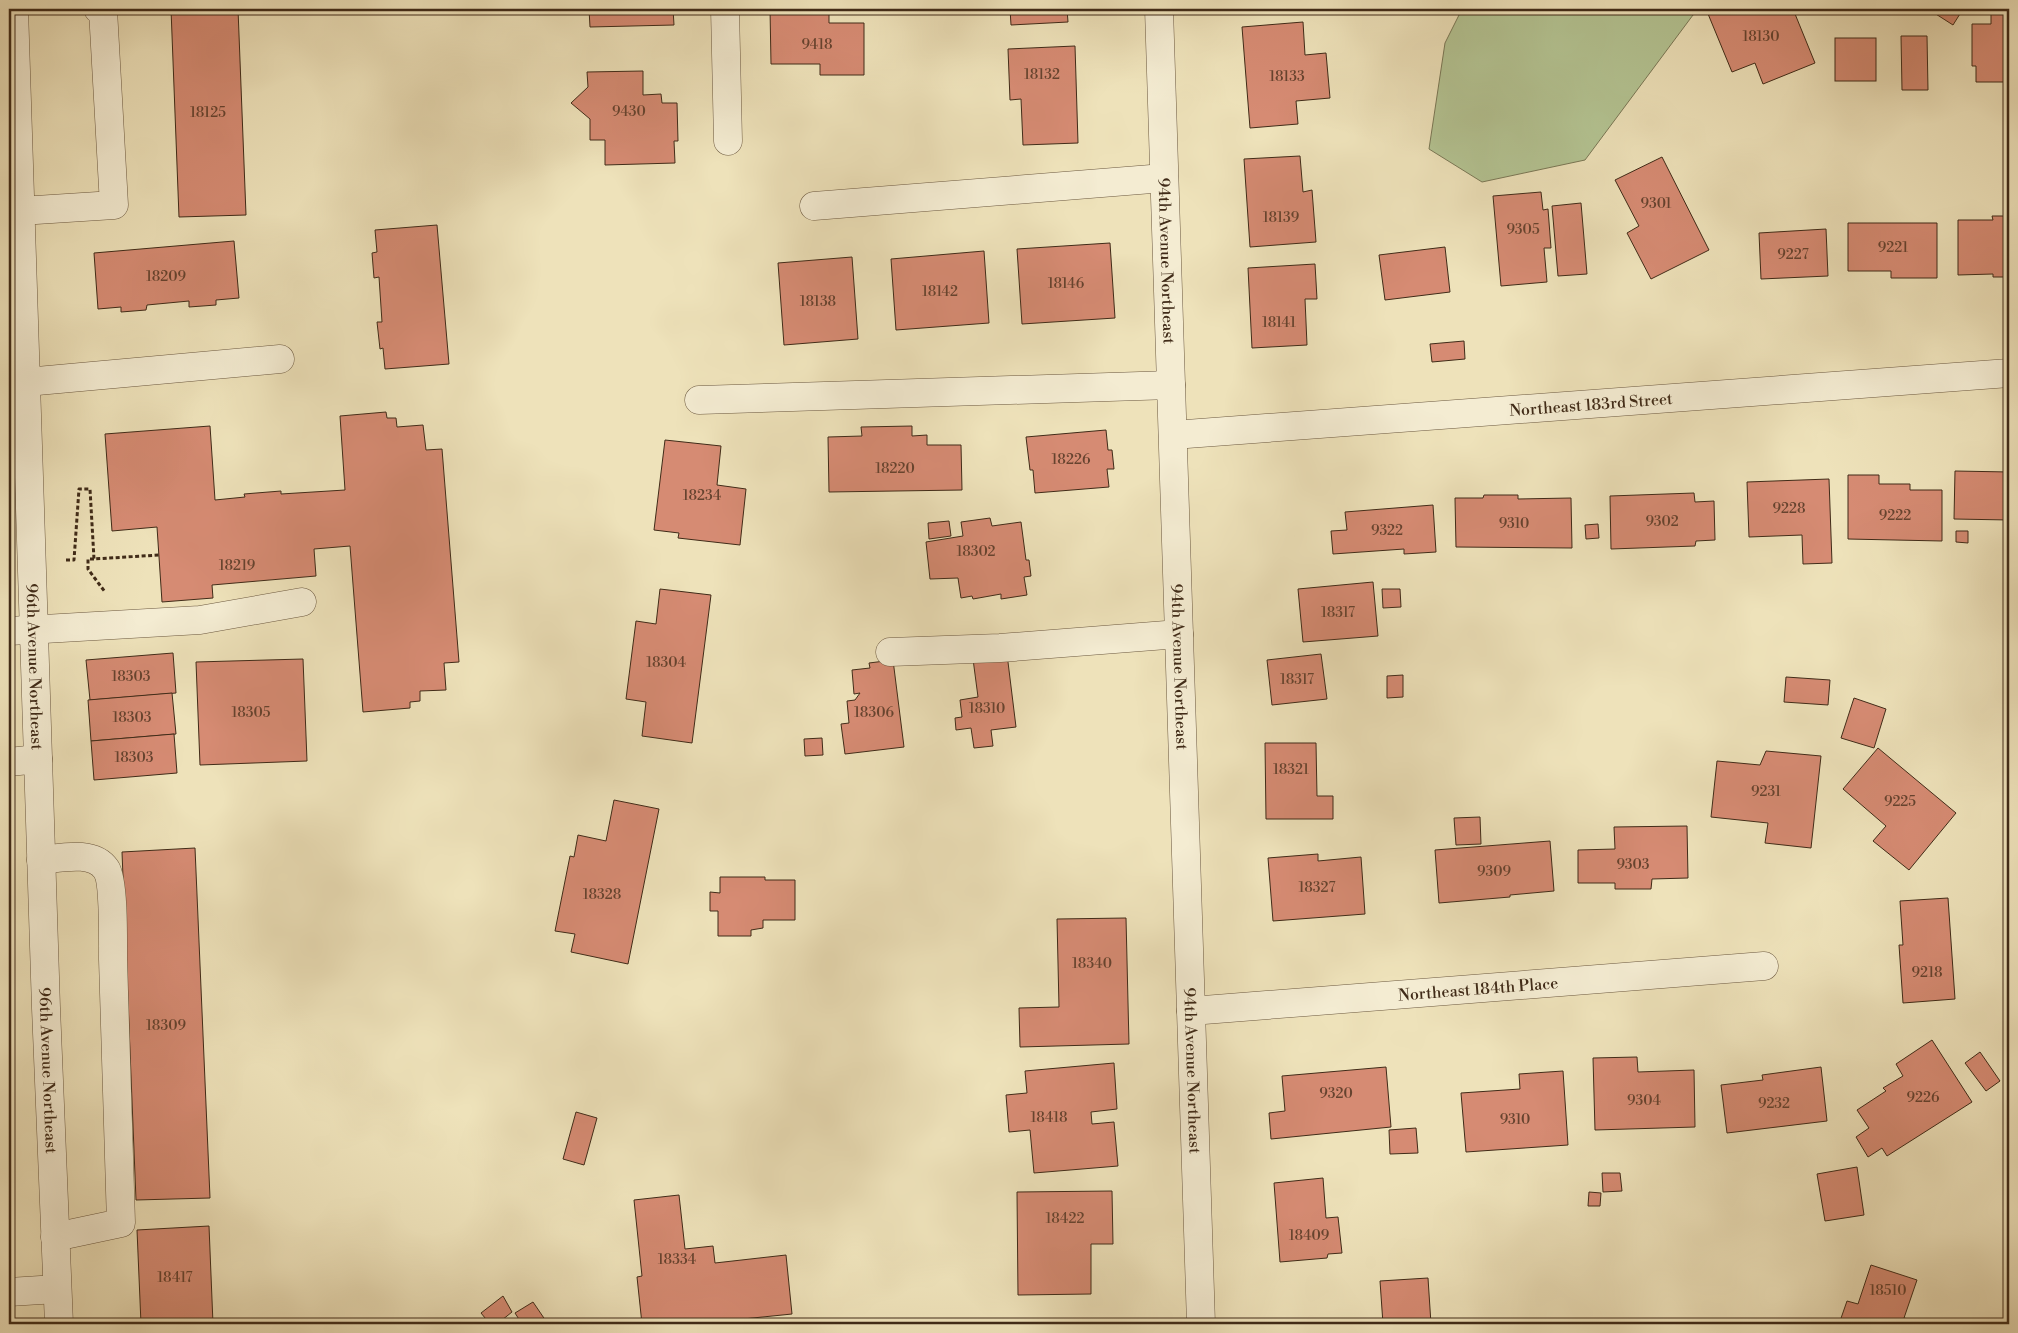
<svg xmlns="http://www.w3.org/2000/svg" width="2018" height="1333" viewBox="0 0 2018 1333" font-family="'Libre Bodoni',serif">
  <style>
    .green { fill: #b4c493; stroke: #7a7856 }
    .building { fill: #d68b73; stroke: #402b18 }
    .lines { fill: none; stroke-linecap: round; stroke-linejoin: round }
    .minor-casing { stroke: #6c5940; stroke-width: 29 }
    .path { stroke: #402b18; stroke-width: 3; stroke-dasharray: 4 2.5; stroke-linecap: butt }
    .minor { stroke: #f4ecd2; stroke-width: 28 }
    .labels { text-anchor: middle; stroke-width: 4; stroke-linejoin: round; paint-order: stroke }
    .number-label { font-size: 14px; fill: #66432f }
    .street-label { font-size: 16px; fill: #402b18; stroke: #f4ecd2 }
  </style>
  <rect width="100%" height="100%" fill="#eee2ba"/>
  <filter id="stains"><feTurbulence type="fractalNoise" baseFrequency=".004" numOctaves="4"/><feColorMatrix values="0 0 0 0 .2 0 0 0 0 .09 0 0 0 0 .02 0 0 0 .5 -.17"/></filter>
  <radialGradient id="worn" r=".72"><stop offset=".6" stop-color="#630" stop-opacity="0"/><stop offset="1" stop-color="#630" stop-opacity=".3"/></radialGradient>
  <path class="green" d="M 1462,9 L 1700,9 L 1693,15 L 1585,160 L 1482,182 L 1429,149 L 1445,43 Z"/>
  <g class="building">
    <path d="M 171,9 L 238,9 L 246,215 L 179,217 Z"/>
    <path d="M 589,9 L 673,9 L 674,25 L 590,27 Z"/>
    <path d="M 770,9 L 829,9 L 829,23 L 864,23 L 864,75 L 820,75 L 820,64 L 771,64 Z"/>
    <path d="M 1010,9 L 1067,9 L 1068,22 L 1011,25 Z"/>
    <path d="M 1706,9 L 1793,9 L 1815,63 L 1763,84 L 1755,63 L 1732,72 Z"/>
    <path d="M 1928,9 L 1963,9 L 1953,25 Z"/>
    <path d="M 1991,9 L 2009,9 L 2009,82 L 1976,82 L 1976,66 L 1972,66 L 1972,24 L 1991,24 Z"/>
    <path d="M 1303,22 L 1305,55 L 1326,53 L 1330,98 L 1296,101 L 1298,124 L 1250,128 L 1242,27 Z"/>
    <path d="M 1901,36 L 1927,36 L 1928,90 L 1902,90 Z"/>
    <rect x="1835" y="38" width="41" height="43"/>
    <path d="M 1075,46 L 1078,143 L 1023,145 L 1021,99 L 1010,100 L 1008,49 Z"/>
    <path d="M 643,71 L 643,95 L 661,94 L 662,103 L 677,103 L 678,141 L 674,141 L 675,163 L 605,165 L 605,140 L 590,140 L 590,119 L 571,103 L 588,87 L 587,72 Z"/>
    <path d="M 1300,156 L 1303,192 L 1312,190 L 1316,242 L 1250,247 L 1244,159 Z"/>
    <path d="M 1662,157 L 1709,250 L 1651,279 L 1627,233 L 1639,226 L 1615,180 Z"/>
    <path d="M 1541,192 L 1543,210 L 1548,209 L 1551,248 L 1544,248 L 1547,282 L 1501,286 L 1493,196 Z"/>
    <path d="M 1581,203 L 1587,274 L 1558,276 L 1552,206 Z"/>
    <path d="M 1992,216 L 2009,216 L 2009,277 L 1993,277 L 1993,274 L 1958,275 L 1958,220 L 1993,220 Z"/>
    <path d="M 1848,223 L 1937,223 L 1937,278 L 1891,278 L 1891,271 L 1848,271 Z"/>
    <path d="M 437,225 L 449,364 L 385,369 L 383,348 L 380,349 L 377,322 L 382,322 L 379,277 L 374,278 L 372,253 L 377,252 L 375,230 Z"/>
    <path d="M 1826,229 L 1828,276 L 1761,279 L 1759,233 Z"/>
    <path d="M 234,241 L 239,298 L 216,300 L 216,305 L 189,307 L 189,301 L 147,305 L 146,310 L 121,312 L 121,307 L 98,309 L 94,253 Z"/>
    <path d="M 1110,243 L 1115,318 L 1022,324 L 1017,249 Z"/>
    <path d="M 1445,247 L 1450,292 L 1385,300 L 1379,255 Z"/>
    <path d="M 984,251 L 989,323 L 896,330 L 891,259 Z"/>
    <path d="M 852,257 L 858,339 L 784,345 L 778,263 Z"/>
    <path d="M 1315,264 L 1317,299 L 1305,299 L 1307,345 L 1252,348 L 1248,268 Z"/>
    <path d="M 1464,341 L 1465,359 L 1432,362 L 1430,344 Z"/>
    <path d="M 386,412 L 387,418 L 396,418 L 397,427 L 423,425 L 426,450 L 442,449 L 459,662 L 444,663 L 446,690 L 420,691 L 420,701 L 410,702 L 410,708 L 363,712 L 350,546 L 314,549 L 316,576 L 212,585 L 213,598 L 162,602 L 157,527 L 112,531 L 105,434 L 210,426 L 215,500 L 245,497 L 244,494 L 281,491 L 281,494 L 345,490 L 340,416 Z"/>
    <path d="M 912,426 L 912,436 L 927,435 L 927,445 L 961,445 L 962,490 L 829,492 L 828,437 L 862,436 L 861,427 Z"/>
    <path d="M 1106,430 L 1108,450 L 1112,450 L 1114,469 L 1107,469 L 1109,487 L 1035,493 L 1033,470 L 1030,470 L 1026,437 Z"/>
    <path d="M 665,440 L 721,446 L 717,485 L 746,489 L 740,545 L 678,538 L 679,533 L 654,530 Z"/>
    <path d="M 2008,465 L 2009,465 L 2009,520 L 1954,519 L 1955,471 L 2009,472 Z"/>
    <path d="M 1848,475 L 1879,475 L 1879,484 L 1910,484 L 1910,490 L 1942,490 L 1942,541 L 1848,539 Z"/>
    <path d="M 1829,479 L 1832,563 L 1803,564 L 1802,535 L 1749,537 L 1747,482 Z"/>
    <path d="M 1694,493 L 1695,502 L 1714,501 L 1715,540 L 1696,541 L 1695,546 L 1611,549 L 1610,496 Z"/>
    <path d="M 1484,495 L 1518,495 L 1518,499 L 1571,498 L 1572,548 L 1456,547 L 1455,498 L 1483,498 Z"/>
    <path d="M 1433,505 L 1436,552 L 1404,554 L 1404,549 L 1333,554 L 1331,531 L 1347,530 L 1345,512 Z"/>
    <path d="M 990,518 L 992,526 L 1021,522 L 1026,560 L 1029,560 L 1031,576 L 1024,577 L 1027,595 L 1001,599 L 1001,594 L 973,599 L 972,596 L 961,598 L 958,578 L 930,579 L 926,542 L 963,536 L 961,522 Z"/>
    <path d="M 949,521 L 951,536 L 929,539 L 928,523 Z"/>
    <path d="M 1598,524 L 1599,538 L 1586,539 L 1585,525 Z"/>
    <path d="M 1956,531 L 1968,531 L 1968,543 L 1956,542 Z"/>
    <path d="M 1373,582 L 1378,636 L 1303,642 L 1298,589 Z"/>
    <path d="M 660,589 L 711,595 L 692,743 L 642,736 L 646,702 L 626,699 L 636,621 L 656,624 Z"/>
    <path d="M 1382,589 L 1400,589 L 1401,607 L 1383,608 Z"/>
    <path d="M 173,653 L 176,693 L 90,700 L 86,660 Z"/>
    <path d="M 1007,654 L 1016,727 L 991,730 L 993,746 L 974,748 L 971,728 L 956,730 L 955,718 L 962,717 L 960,700 L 978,697 L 973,659 Z"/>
    <path d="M 1321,654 L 1327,699 L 1272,705 L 1267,660 Z"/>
    <path d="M 303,659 L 307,761 L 200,765 L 196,662 Z"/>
    <path d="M 893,660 L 904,747 L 845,754 L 841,724 L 849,723 L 847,701 L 855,700 L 860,693 L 854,694 L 852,670 L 870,668 L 869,663 Z"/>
    <path d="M 1403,675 L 1403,697 L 1387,698 L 1387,676 Z"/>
    <path d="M 1786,677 L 1830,680 L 1828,705 L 1784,702 Z"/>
    <path d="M 172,693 L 176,734 L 91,741 L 88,700 Z"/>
    <path d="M 1854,698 L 1886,709 L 1874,748 L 1841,738 Z"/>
    <path d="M 174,734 L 177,773 L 94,780 L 91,741 Z"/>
    <path d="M 822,738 L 823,755 L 805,756 L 804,739 Z"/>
    <path d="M 1265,743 L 1316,743 L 1317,796 L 1333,796 L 1333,819 L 1266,819 Z"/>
    <path d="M 1878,748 L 1956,813 L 1909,870 L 1873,841 L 1886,826 L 1843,789 Z"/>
    <path d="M 1766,751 L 1821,756 L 1811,848 L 1765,843 L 1768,823 L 1711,817 L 1717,761 L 1760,765 Z"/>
    <path d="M 614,800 L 659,809 L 628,964 L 571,952 L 575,934 L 555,931 L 570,856 L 574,857 L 578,835 L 606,841 Z"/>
    <path d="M 1480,817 L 1481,844 L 1456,845 L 1454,818 Z"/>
    <path d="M 1687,826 L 1688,878 L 1652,879 L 1651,889 L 1615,889 L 1615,883 L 1578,883 L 1578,850 L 1615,849 L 1614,827 Z"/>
    <path d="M 1550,841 L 1554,891 L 1510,895 L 1510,897 L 1439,903 L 1435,850 Z"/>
    <path d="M 195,848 L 210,1198 L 136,1200 L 122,852 Z"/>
    <path d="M 1318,854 L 1318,861 L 1361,857 L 1365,914 L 1273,921 L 1268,858 Z"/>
    <path d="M 720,877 L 765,877 L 765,880 L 795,880 L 795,920 L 763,920 L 763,928 L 751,930 L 751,936 L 718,936 L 718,911 L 710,911 L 710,892 L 720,893 Z"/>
    <path d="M 1948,898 L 1955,999 L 1903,1003 L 1899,945 L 1903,945 L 1900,901 Z"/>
    <path d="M 1126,918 L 1129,1044 L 1020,1047 L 1019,1008 L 1059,1007 L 1057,919 Z"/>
    <path d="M 1932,1040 L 1972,1102 L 1887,1156 L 1882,1148 L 1868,1157 L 1856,1137 L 1869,1128 L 1857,1110 L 1886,1091 L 1883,1088 L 1903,1076 L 1896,1064 Z"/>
    <path d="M 1980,1052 L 2000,1081 L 1986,1091 L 1965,1063 Z"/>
    <path d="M 1637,1057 L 1638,1072 L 1694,1070 L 1695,1127 L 1595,1130 L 1593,1058 Z"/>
    <path d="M 1114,1063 L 1117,1109 L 1091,1112 L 1092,1124 L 1114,1122 L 1118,1166 L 1034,1173 L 1030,1130 L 1009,1132 L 1006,1095 L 1027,1093 L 1025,1071 Z"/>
    <path d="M 1386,1067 L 1391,1127 L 1271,1139 L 1269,1113 L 1285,1111 L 1282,1076 Z"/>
    <path d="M 1821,1067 L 1827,1121 L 1727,1133 L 1721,1085 L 1763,1080 L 1762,1075 Z"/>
    <path d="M 1563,1071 L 1568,1145 L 1466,1152 L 1461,1093 L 1520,1089 L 1519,1074 Z"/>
    <path d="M 576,1112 L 597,1118 L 584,1165 L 563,1159 Z"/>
    <path d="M 1416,1128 L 1418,1153 L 1390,1154 L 1389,1130 Z"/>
    <path d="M 1857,1167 L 1864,1215 L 1825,1221 L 1817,1174 Z"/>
    <path d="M 1602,1173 L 1620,1173 L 1622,1191 L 1603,1192 Z"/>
    <path d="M 1323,1178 L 1326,1218 L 1338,1217 L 1342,1253 L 1328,1254 L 1327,1258 L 1280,1262 L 1274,1183 Z"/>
    <path d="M 1112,1191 L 1113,1244 L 1091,1244 L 1091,1294 L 1018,1295 L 1017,1192 Z"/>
    <path d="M 1589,1192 L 1601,1193 L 1600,1206 L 1588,1206 Z"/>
    <path d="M 679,1195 L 685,1249 L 713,1246 L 715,1263 L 786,1255 L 792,1314 L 694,1324 L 642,1324 L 637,1277 L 642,1276 L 634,1200 Z"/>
    <path d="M 209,1226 L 213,1324 L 141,1324 L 137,1230 Z"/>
    <path d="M 1871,1265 L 1917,1280 L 1904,1318 L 1916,1321 L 1917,1324 L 1839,1324 L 1847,1301 L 1858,1304 Z"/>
    <path d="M 1428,1278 L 1431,1324 L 1383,1324 L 1380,1281 Z"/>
    <path d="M 503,1296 L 512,1312 L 497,1324 L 490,1324 L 481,1313 Z"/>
    <path d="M 533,1302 L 548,1324 L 522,1324 L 515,1313 Z"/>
  </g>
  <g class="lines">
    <defs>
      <g id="minor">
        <path id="s1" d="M 14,9 L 46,1008 L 59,1324"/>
        <path d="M 725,9 L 728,141"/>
        <path id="s2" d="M 1159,9 L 1201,1324"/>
        <path d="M 814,206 L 1164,178"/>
        <path d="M 20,211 L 114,205 L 103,10 L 98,9"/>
        <path d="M 26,382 L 280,359"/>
        <path d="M 699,400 L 1171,385"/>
        <path id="s3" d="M 1173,435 L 2009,373"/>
        <path d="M 9,631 L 200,620 L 302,602"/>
        <path d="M 890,652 L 1000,648 L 1179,634"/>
        <path d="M 9,762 L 38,759"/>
        <path d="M 41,860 C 61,858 93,850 106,869 C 114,880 113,942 113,959 C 116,1047 118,1135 121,1223 L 55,1237"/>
        <path id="s4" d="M 1191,1011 L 1764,966"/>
        <path d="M 9,1292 L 57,1289"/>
      </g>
    </defs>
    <use href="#minor" class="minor-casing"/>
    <g class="path">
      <path d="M 94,559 L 88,559 L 88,569 L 105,592"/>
      <path d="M 66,560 L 74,560 L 79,489 L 90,489 L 94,559 L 159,555"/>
    </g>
    <use href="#minor" class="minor"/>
  </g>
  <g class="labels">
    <g class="number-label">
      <text x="1761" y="41">18130</text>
      <text x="817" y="49">9418</text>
      <text x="1042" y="79">18132</text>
      <text x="1287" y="81">18133</text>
      <text x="629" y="116">9430</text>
      <text x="208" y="117">18125</text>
      <text x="1656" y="208">9301</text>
      <text x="1281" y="222">18139</text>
      <text x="1523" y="234">9305</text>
      <text x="1893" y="252">9221</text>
      <text x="1793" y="259">9227</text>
      <text x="166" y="281">18209</text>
      <text x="1066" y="288">18146</text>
      <text x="940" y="296">18142</text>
      <text x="818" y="306">18138</text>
      <text x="1279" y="327">18141</text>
      <text x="1071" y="464">18226</text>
      <text x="895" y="473">18220</text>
      <text x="702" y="500">18234</text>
      <text x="1789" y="513">9228</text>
      <text x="1895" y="520">9222</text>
      <text x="1662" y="526">9302</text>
      <text x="1514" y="528">9310</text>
      <text x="1387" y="535">9322</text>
      <text x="976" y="556">18302</text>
      <text x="237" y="570">18219</text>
      <text x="1338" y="617">18317</text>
      <text x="666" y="667">18304</text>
      <text x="131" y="681">18303</text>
      <text x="1297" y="684">18317</text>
      <text x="987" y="713">18310</text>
      <text x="251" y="717">18305</text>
      <text x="874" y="717">18306</text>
      <text x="132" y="722">18303</text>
      <text x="134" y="762">18303</text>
      <text x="1291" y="774">18321</text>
      <text x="1766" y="796">9231</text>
      <text x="1900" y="806">9225</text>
      <text x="1633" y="869">9303</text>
      <text x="1494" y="876">9309</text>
      <text x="1317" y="892">18327</text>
      <text x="602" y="899">18328</text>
      <text x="1092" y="968">18340</text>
      <text x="1927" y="977">9218</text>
      <text x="166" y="1030">18309</text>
      <text x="1336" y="1098">9320</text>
      <text x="1923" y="1102">9226</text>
      <text x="1644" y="1105">9304</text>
      <text x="1774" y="1108">9232</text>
      <text x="1049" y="1122">18418</text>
      <text x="1515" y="1124">9310</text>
      <text x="1065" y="1223">18422</text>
      <text x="1309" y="1240">18409</text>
      <text x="677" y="1264">18334</text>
      <text x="175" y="1282">18417</text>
      <text x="1888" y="1295">18510</text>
    </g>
    <g class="street-label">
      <text dy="6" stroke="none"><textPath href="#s2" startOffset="252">94th Avenue Northeast</textPath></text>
      <text dy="6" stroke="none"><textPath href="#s3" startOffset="419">Northeast 183rd Street</textPath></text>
      <text dy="6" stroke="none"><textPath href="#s1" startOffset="658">96th Avenue Northeast</textPath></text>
      <text dy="6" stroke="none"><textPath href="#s2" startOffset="658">94th Avenue Northeast</textPath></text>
      <text dy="6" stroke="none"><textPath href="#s4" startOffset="288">Northeast 184th Place</textPath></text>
      <text dy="6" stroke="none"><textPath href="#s1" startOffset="1062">96th Avenue Northeast</textPath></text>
      <text dy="6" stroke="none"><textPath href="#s2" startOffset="1062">94th Avenue Northeast</textPath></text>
    </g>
  </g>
  <rect width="2018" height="1333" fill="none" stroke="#eee2ba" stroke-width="30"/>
  <rect x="10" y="10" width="1998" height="1313" fill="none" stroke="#402b18" stroke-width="2.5"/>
  <rect x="15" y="15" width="1988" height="1303" fill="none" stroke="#402b18"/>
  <rect width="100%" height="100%" filter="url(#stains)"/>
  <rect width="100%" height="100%" fill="url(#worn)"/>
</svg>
